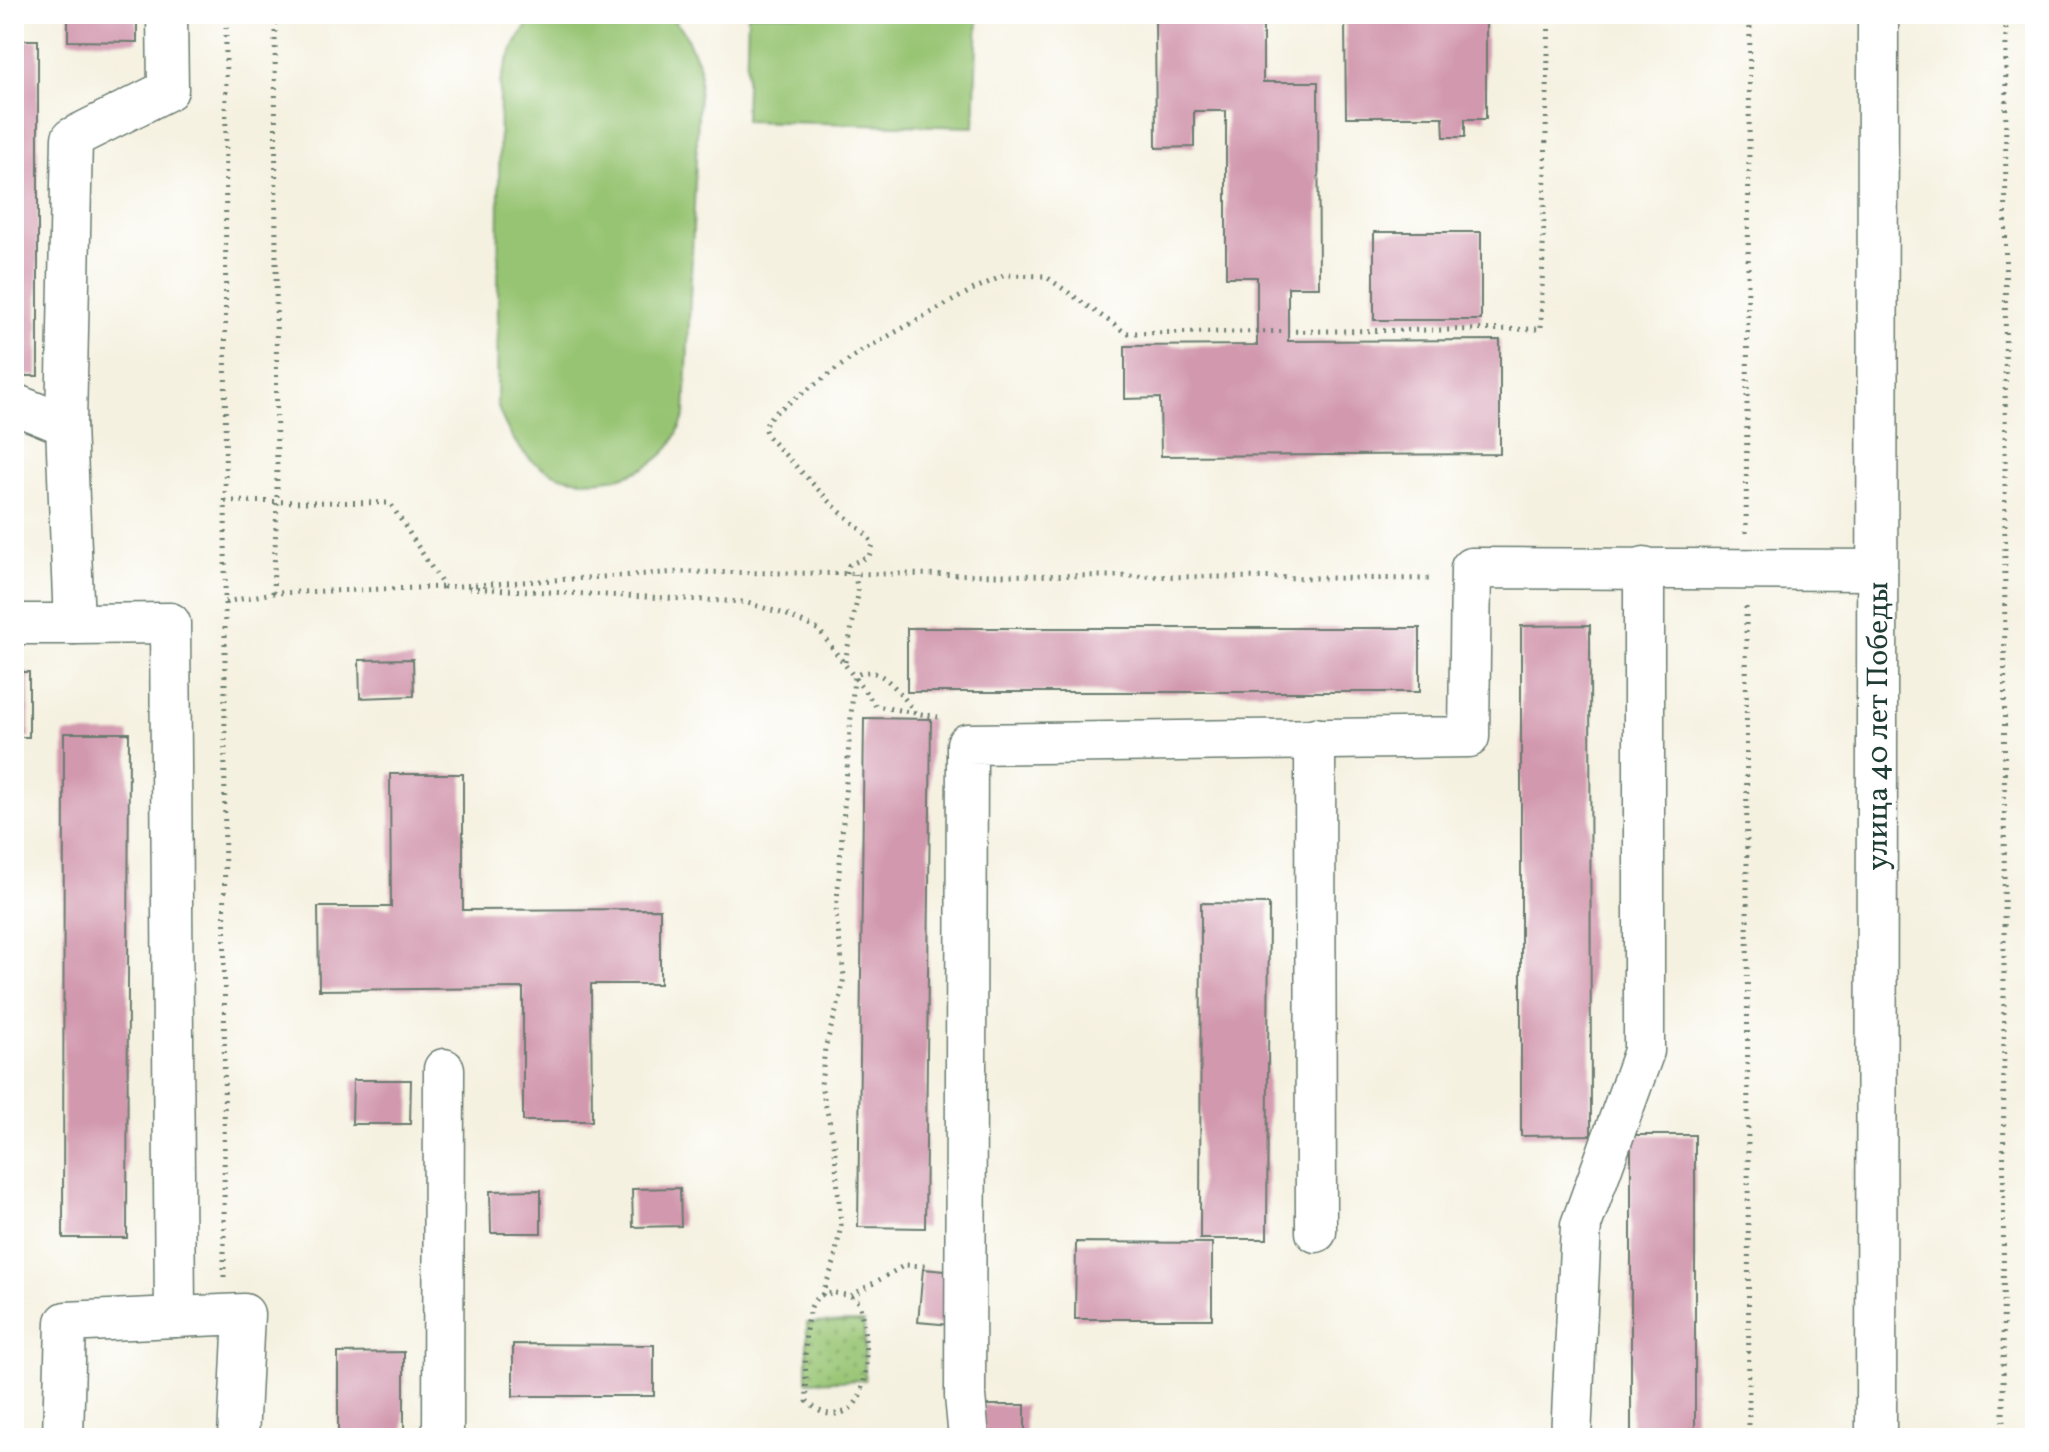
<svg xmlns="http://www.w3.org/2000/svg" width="2049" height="1452" viewBox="0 0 2049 1452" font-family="Vollkorn,serif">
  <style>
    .grass { fill: url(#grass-dots); stroke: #5b8053; stroke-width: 2 }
    .garden { fill: #97c472; stroke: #5b8053; stroke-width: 2 }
    .building { fill: #d298ad }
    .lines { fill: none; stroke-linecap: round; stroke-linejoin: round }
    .minor-casing { stroke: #6a7c70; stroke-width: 43 }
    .path { stroke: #6a7c70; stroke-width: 5; stroke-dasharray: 2 6; stroke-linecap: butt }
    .minor { stroke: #fff; stroke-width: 40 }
    .labels { text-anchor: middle; stroke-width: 6; stroke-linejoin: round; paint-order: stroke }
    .street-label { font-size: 30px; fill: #1f3d34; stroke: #fff }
  </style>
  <defs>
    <pattern id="grass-dots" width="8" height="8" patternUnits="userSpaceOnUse" patternTransform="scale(2)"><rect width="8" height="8" fill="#97c472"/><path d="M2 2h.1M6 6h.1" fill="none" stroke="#7ba05e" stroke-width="1.8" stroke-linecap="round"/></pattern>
  </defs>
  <rect width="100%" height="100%" fill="#fff"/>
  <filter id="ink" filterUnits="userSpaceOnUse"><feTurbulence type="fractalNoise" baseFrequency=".0125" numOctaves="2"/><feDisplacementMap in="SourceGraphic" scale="16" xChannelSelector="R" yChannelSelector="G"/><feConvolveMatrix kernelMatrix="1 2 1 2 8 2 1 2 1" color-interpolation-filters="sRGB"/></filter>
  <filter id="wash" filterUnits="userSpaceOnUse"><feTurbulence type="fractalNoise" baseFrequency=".006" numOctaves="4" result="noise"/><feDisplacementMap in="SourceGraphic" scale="32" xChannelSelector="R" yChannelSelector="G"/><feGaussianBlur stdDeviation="1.8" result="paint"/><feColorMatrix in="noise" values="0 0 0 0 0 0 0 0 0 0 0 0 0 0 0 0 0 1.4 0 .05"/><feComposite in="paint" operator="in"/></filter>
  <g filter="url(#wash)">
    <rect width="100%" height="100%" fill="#f5f1e0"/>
    <path class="grass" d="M 864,1322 L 865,1380 L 807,1382 L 807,1323 Z"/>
    <g class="garden">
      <path d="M 537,14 L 667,14 L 683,30 L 700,67 L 685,415 C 680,428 674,443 664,453 C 632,484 576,490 538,465 C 518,452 504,426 497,404 L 500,83 C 508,57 518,34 537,14 Z"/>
      <path d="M 748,14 L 978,16 L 974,127 L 745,121 Z"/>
    </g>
    <g id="blocks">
      <g class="building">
        <path d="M 68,14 L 137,14 L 137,42 L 68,41 Z"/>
        <path d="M 1155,14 L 1486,14 L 1486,119 L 1465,119 L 1465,137 L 1444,137 L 1443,117 L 1346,117 L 1345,21 L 1263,22 L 1263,82 L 1318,82 L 1319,287 L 1288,287 L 1288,341 L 1500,340 L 1500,454 L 1161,456 L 1160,398 L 1125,399 L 1125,346 L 1257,345 L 1257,277 L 1226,277 L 1226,111 L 1194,111 L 1194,147 L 1156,148 Z"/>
        <rect x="14" y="40" width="24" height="336"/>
        <rect x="1374" y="232" width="107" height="88"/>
        <path d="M 1590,625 L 1591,1135 L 1521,1136 L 1521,626 Z"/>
        <rect x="907" y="628" width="513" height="64"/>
        <path d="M 413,659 L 414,696 L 360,698 L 359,660 Z"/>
        <rect x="14" y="672" width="15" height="65"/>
        <path d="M 864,718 L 931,719 L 925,1228 L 858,1227 Z"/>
        <path d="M 64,733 L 129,733 L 127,1238 L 63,1238 Z"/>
        <path d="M 390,774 L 463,774 L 463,910 L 660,909 L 660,984 L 591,984 L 592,1121 L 523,1121 L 523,988 L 319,990 L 318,907 L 391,907 Z"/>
        <path d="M 1201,903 L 1269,904 L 1267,1239 L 1200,1239 Z"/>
        <path d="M 353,1080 L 411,1080 L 410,1124 L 352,1124 Z"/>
        <rect x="1631" y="1135" width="64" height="303"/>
        <path d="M 680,1188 L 681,1226 L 633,1227 L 632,1189 Z"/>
        <path d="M 541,1190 L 541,1233 L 491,1233 L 490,1191 Z"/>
        <path d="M 1076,1242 L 1212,1243 L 1212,1319 L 1075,1319 Z"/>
        <path d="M 923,1269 L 956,1272 L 951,1325 L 918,1322 Z"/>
        <path d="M 513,1344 L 654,1345 L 654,1396 L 513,1396 Z"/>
        <path d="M 404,1352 L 404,1438 L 338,1438 L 338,1353 Z"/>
        <path d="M 983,1405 L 1025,1405 L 1025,1438 L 984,1438 Z"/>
      </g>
    </g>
  </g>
  <g filter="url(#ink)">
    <use href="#blocks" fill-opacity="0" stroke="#6a7c70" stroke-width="2"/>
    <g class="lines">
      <defs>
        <g id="minor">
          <path d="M 14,404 L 66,425"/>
          <path d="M 14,624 L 74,624"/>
          <path d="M 1315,738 L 1316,1232"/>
          <path d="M 175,1317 L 244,1314 L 238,1438"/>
          <path d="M 63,1438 L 66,1322 L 175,1317 L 170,623 L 74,624 L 66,425 L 72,138 L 168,90 L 167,14"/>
          <path d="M 443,1438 L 444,1069"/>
          <path d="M 969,1438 L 965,1396 L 967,744 L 1469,737 L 1471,568 L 1877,570"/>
          <path d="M 1571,1438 L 1581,1225 L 1644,1051 L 1644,567"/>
          <path id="s1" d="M 1876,1438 L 1878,14"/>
        </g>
      </defs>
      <use href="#minor" class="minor-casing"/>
      <g class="path">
        <path d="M 225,501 L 390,503 L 444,587 L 680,572 L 1434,579"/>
        <path d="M 1746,533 L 1750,14"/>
        <path d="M 847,574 L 849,565 L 869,556 L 873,545 L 868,536 L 837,509 L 767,436 L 764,427 L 772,415 L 863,350 L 974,289 L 1005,275 L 1045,276 L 1126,333 L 1541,329 L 1549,14"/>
        <path d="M 469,588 L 744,602 L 785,614 L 819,630 L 876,706 L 938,717"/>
        <path d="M 273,593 L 277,503 L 275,14"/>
        <path d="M 225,602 L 273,593 L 443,587"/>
        <path d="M 1746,607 L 1749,1438"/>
        <path d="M 845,662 L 858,595 L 855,574"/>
        <path d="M 224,1277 L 226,14"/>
        <path d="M 835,1293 L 851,1296 L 859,1302 C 866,1331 878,1411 835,1414 C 823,1415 815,1409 807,1401 C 807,1377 799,1315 817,1298 C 822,1293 828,1294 835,1293 Z"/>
        <path d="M 822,1295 L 834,1263 L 841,1225 L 834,1142 L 821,1085 L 825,1048 L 841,995 L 844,976 L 836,914 L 854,677 C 879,658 902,697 917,714"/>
        <path d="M 851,1296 L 905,1265 L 929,1266"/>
        <path d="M 2003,1438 L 2006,14"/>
      </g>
      <use href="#minor" class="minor"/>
    </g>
  </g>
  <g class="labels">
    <g class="street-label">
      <text dy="10" stroke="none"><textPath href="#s1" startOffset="712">улица 40 лет Победы</textPath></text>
    </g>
  </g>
  <rect width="2049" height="1452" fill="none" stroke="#fff" stroke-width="48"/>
</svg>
